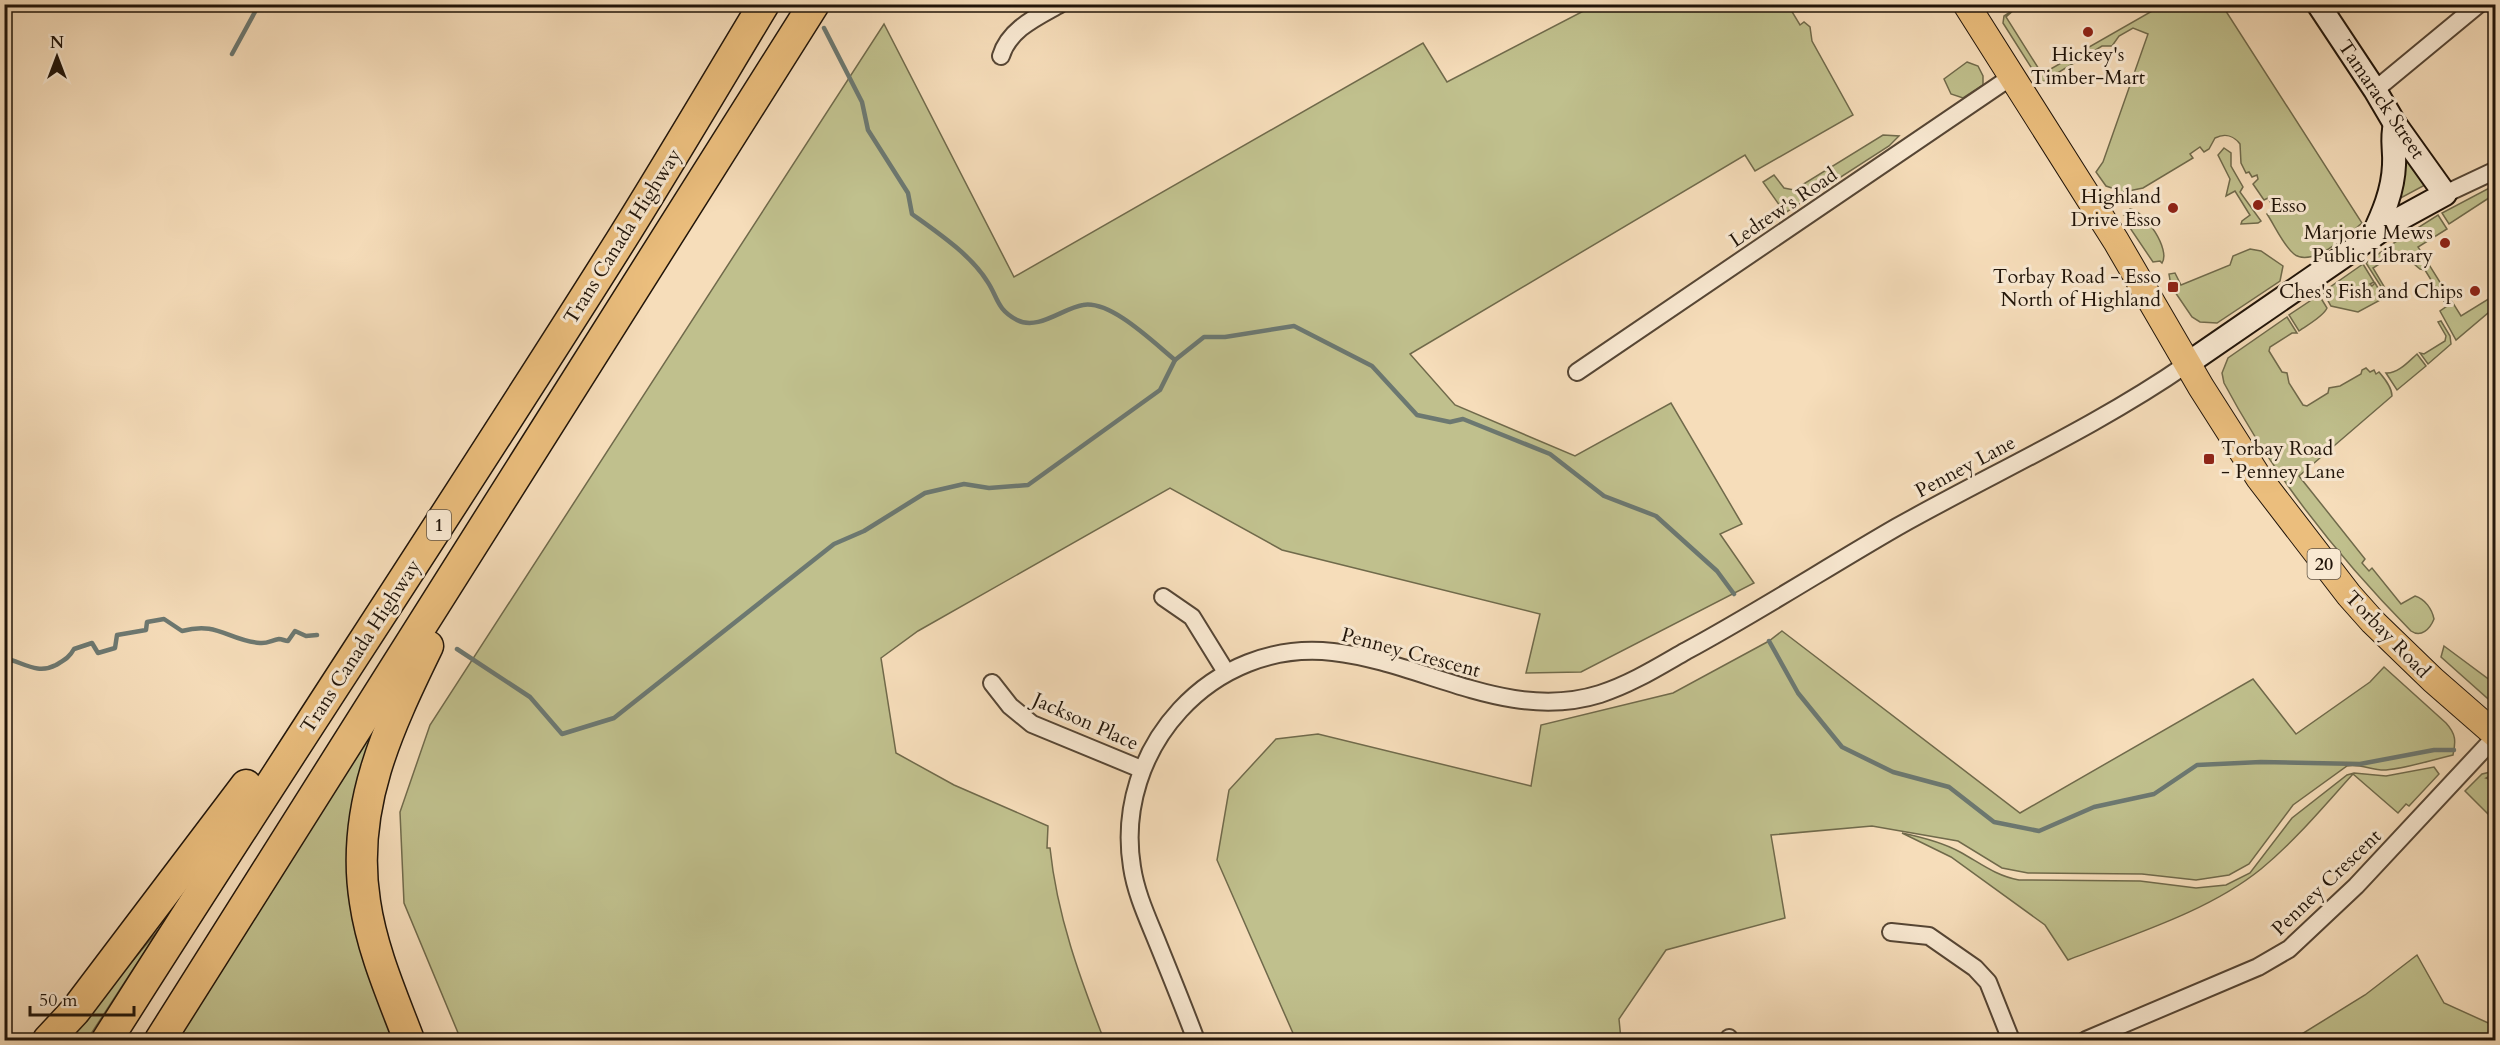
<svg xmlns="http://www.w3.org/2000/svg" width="2500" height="1045" viewBox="0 0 2500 1045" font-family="Cardo,serif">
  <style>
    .green { fill: #c0c08d; stroke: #706a4b; stroke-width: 1.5 }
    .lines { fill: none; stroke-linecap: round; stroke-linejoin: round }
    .stream { stroke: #6c7871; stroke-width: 4.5 }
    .street-casing { stroke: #564635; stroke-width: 20 }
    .secondary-casing { stroke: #201409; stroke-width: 26 }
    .primary-casing { stroke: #201409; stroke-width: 28 }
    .highway-casing { stroke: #201409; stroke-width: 33 }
    .street { stroke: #f9e9d2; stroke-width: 16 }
    .secondary { stroke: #f9e9d2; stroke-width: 22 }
    .primary { stroke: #ebbe7d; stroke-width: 26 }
    .highway { stroke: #ebbe7d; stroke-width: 30 }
    .poi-dot { fill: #8f2418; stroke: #f9e9d2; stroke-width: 2 }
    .labels { text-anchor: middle; stroke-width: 6; stroke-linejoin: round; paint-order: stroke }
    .shield { fill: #f9e9d2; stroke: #615445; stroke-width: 1.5 }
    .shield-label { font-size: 18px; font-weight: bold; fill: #201409 }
    .poi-label { font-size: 20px; fill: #201409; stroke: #f9e9d2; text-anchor: end }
    .street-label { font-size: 20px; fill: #201409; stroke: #f9e9d2 }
  </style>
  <rect width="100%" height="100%" fill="#f6ddba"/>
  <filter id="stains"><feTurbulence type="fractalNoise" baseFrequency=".00333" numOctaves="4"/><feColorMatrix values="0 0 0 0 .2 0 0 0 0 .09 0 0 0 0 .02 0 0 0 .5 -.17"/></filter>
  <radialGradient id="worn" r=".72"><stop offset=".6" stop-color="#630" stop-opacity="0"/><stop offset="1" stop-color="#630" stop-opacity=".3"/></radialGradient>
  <g class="green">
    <path d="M 1595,5 L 1788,5 L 1800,25 L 1804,22 L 1810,27 L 1812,41 L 1853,115 L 1755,171 L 1745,155 L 1410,354 L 1455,405 L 1575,456 L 1671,403 L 1742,524 L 1720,534 L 1754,583 L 1581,672 L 1526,673 L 1540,614 L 1282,550 L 1170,488 L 918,631 L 881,658 L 896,753 L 954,785 L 1048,826 L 1047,848 L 1050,848 C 1057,916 1080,978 1104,1040 L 461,1040 L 404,903 L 400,812 L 430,725 L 884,24 L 1014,277 L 1423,43 L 1447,82 Z"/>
    <path d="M 2156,5 L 2222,5 L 2362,223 C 2346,237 2311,268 2294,254 C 2283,245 2275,226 2267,214 L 2274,209 L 2268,198 L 2264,200 L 2253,184 L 2258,179 L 2257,175 L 2252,177 L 2249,172 L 2246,173 L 2241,163 L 2240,144 C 2234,136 2225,133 2215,138 L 2209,149 L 2204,152 L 2200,147 L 2190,154 L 2193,158 L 2143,188 L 2119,193 L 2118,190 L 2106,186 L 2096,172 L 2103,162 L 2148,34 L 2133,28 L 2119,36 L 2112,46 L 2102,46 L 2041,83 L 2003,23 L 2004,16 L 2015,9 L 2006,17 L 2042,74 L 2154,10 Z"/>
    <path d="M 1967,62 L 1978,66 L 1983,76 L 1983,85 L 1963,98 L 1951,94 L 1944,79 Z"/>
    <path d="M 1883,135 L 1899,136 L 1889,146 L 1785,213 L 1763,182 L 1774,175 L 1784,188 L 1794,190 Z"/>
    <path d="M 2224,148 L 2231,153 L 2231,166 L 2243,187 L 2240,192 L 2261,221 L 2258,223 L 2241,224 L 2242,221 L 2250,215 L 2248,212 L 2235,191 L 2226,196 L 2230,179 L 2218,155 Z"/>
    <path d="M 2407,157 L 2425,185 L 2397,200 L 2401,159 Z"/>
    <path d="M 2495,185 L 2495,194 L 2449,224 L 2442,213 Z"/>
    <path d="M 2130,209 C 2145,211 2171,250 2162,263 L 2160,261 L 2153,262 L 2130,228 L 2127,216 L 2124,215 Z"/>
    <path d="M 2438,215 L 2447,229 L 2418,247 L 2461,316 L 2490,298 L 2495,307 L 2456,340 L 2440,311 L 2447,306 L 2425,270 L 2420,269 L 2402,254 L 2393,255 L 2373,268 L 2388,293 L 2387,296 L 2366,263 L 2384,250 L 2386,252 L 2390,249 L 2389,246 Z"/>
    <path d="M 2250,249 L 2261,251 L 2283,266 L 2280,281 L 2217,323 L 2200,322 L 2192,317 L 2173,289 L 2175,287 L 2171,286 L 2169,274 L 2175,273 L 2181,285 L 2230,265 L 2233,256 Z"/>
    <path d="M 2363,264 L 2374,282 L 2370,284 L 2372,286 L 2375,283 L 2384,298 L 2358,312 L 2331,306 L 2323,292 Z"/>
    <path d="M 2319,295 L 2327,308 C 2323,317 2307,325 2299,331 L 2289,315 Z"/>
    <path d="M 2287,317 L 2297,333 L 2292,333 L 2270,347 L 2269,351 L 2282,372 L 2287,373 L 2289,383 L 2303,405 L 2307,406 L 2328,393 L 2329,388 L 2340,386 L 2361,374 L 2362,370 L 2366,368 L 2370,372 L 2374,370 L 2376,374 L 2379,372 C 2384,378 2392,387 2392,396 L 2299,476 L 2365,559 L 2362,563 L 2369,571 L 2372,568 L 2401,604 L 2415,596 C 2425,599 2432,609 2434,619 C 2430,629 2421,638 2411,631 C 2338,557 2273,475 2224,383 L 2222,373 L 2228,358 Z"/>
    <path d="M 2441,321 L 2450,336 L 2451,344 L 2428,364 L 2420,353 L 2424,354 L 2445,341 L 2446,336 L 2438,322 Z"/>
    <path d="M 2417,354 L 2426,366 L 2397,390 L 2386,373 C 2398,374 2409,361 2417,354 Z"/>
    <path d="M 1782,631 L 2020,813 L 2253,679 L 2296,734 L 2370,682 L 2384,667 L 2446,723 C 2456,734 2456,741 2453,755 C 2431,760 2408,768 2386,770 C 2373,771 2360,763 2347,766 L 2293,805 L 2249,864 L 2229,875 L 2196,880 L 2142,874 L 2028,873 L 2002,868 L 1958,841 L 1872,826 L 1771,835 L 1785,918 L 1666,950 L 1619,1019 L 1621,1040 L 1296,1040 L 1217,860 L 1229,790 L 1276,739 L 1318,734 L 1531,786 L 1541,725 L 1673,693 L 1769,641 Z"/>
    <path d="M 2444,646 L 2495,684 L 2495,705 L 2441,657 Z"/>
    <path d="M 382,717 L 353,806 L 397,1040 L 169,1040 C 239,932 313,826 382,717 Z"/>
    <path d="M 2434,767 L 2439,774 L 2409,806 L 2406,804 L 2398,813 L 2353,774 C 2324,806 2295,841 2261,869 C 2208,912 2131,935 2068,960 L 2045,925 L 1951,857 L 1902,833 C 1921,837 1942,842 1960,852 C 1980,863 1996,876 2019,880 L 2140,881 L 2196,888 L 2226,885 L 2250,873 L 2292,818 L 2347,775 L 2354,773 L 2386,776 Z"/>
    <path d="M 2495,771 L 2495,773 L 2486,778 L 2495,781 L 2495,821 L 2465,791 L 2482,774 Z"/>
    <path d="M 160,928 L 87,1040 L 62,1040 L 89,1013 Z"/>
    <path d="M 2417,955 L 2444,1003 L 2495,1026 L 2495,1040 L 2292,1040 L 2365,995 Z"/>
  </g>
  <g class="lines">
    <g class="stream">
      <path d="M 824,28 L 862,102 L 868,130 L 908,193 L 912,214 C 937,232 971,255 987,281 C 998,297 996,309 1017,320 C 1038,331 1063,308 1083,305 C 1111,300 1154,343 1175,360"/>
      <path d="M 232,54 L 256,10 L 257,4"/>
      <path d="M 1769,641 L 1798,693 L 1842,747 L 1893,772 L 1949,787 L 1994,822 L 2039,831 L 2094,807 L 2154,794 L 2197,765 L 2261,762 L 2360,764 L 2434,750 L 2454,750"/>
      <path d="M 457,649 L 530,697 L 562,734 L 614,718 L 834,544 L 864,531 L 925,493 L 964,484 L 989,488 L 1028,485 L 1160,390 L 1175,360 L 1204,337 L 1225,337 L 1294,326 L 1372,366 L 1417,415 L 1450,422 L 1463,419 L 1550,454 L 1604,496 L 1656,516 L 1717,571 L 1734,594"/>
      <path d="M 4,658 C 23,662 37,675 56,665 C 64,660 69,658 74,649 L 92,643 L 98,653 L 115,648 L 117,635 L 146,630 L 147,622 L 164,619 L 182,631 C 218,621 227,640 260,643 C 267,644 272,640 279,639 C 282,639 285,641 288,641 L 295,631 L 306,636 L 317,635"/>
    </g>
    <defs>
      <g id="street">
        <path d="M 1001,56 C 1009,29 1037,17 1060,4"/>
        <path d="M 2375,90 L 2479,4"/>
        <path d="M 2445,194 L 2496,170"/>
        <path d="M 1577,372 L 2011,77"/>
        <path d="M 1163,597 L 1192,617 L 1226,672"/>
        <path d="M 992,683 L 1010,706 L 1032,724 L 1141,769"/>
        <path d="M 1891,932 L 1929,936 L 1975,968 L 1988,982 L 2011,1040"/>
        <path d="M 1196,1040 C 1184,1008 1171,976 1158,944 C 1148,919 1136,894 1132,867 C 1113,749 1212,638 1333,652 C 1423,662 1508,723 1600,694 C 1631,684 1658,667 1686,651 C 1758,612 1826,568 1897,527 C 1993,473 2096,427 2187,364"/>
        <path d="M 1728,1040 L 1729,1038"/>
        <path d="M 2086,1040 L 2258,967 L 2289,949 L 2356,886 L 2496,736"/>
      </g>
      <g id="secondary">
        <path d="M 2372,237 C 2383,214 2393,191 2394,165 C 2395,148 2391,141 2395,124"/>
        <path d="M 2187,364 L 2392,223 L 2445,194 L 2395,124 L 2375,90 L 2318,4"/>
      </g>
      <path id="primary" d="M 1966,4 L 2116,241 L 2201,387 L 2259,478 L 2349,595 L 2373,622 L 2433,680 L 2496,735"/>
      <g id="highway">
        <path d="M 48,1040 L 75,1011 L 246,785"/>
        <path d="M 107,1040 C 277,771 454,506 623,237 C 671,160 717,82 764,4"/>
        <path d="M 160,1040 L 814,4"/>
        <path d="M 409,1040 C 392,995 372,950 365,902 C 350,808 388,728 428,646"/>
      </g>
    </defs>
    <use href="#street" class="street-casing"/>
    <use href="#secondary" class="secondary-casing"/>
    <use href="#primary" class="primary-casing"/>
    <use href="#highway" class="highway-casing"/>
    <use href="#street" class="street"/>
    <use href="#secondary" class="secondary"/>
    <use href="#primary" class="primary"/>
    <use href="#highway" class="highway"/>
  </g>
  <g class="poi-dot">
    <circle cx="2088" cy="32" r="6"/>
    <circle cx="2258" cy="205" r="6"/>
    <circle cx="2173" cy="208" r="6"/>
    <circle cx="2445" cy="243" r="6"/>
    <rect x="2167" y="281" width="12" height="12" rx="3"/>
    <circle cx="2475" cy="291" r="6"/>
    <rect x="2203" y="453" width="12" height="12" rx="3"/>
  </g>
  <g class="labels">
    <g class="shield">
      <rect x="427" y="510" width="24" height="30" rx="4.5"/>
      <rect x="2307.5" y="549" width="33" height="30" rx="4.5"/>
    </g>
    <g class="shield-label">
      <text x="439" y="531">1</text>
      <text x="2324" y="570">20</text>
    </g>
    <g class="poi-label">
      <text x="2088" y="61" text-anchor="middle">Hickey's<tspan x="2088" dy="23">Timber-Mart</tspan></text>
      <text x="2161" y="203">Highland<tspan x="2161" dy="23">Drive Esso</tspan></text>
      <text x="2270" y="212" text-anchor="start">Esso</text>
      <text x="2433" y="239">Marjorie Mews<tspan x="2433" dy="23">Public Library</tspan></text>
      <text x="2161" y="283">Torbay Road - Esso<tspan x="2161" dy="23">North of Highland</tspan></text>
      <text x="2463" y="298">Ches's Fish and Chips</text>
      <text x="2221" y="455" text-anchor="start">Torbay Road<tspan x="2221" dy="23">- Penney Lane</tspan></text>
    </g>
    <g class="street-label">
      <text transform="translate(2382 99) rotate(56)" y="7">Tamarack Street</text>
      <text transform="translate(1783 207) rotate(-34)" y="7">Ledrew's Road</text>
      <text transform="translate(622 236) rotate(-58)" y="7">Trans Canada Highway</text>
      <text transform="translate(1965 466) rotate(-28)" y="7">Penney Lane</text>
      <text transform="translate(2388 634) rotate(46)" y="7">Torbay Road</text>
      <text transform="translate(360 646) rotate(-57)" y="7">Trans Canada Highway</text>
      <text transform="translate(1411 652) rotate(15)" y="7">Penney Crescent</text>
      <text transform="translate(1086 721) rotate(24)" y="7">Jackson Place</text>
      <text transform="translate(2326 882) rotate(-44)" y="7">Penney Crescent</text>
    </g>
  </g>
  <rect width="2500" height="1045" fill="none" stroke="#f6ddba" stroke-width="24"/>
  <rect x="6" y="6" width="2488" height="1033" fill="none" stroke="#201409" stroke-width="3"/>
  <rect x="12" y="12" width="2476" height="1021" fill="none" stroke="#201409" stroke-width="1.5"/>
  <g transform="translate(57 57)" stroke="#f9e9d2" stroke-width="4.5" paint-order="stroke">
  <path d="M0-4.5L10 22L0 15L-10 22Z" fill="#201409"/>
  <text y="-9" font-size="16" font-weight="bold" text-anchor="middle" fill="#201409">N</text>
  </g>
  <path d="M30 1006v9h104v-9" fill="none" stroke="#201409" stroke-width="3"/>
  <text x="39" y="1006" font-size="18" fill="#201409" stroke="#f9e9d2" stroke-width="4.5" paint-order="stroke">50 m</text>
  <rect width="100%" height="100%" filter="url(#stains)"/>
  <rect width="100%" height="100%" fill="url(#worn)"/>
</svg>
